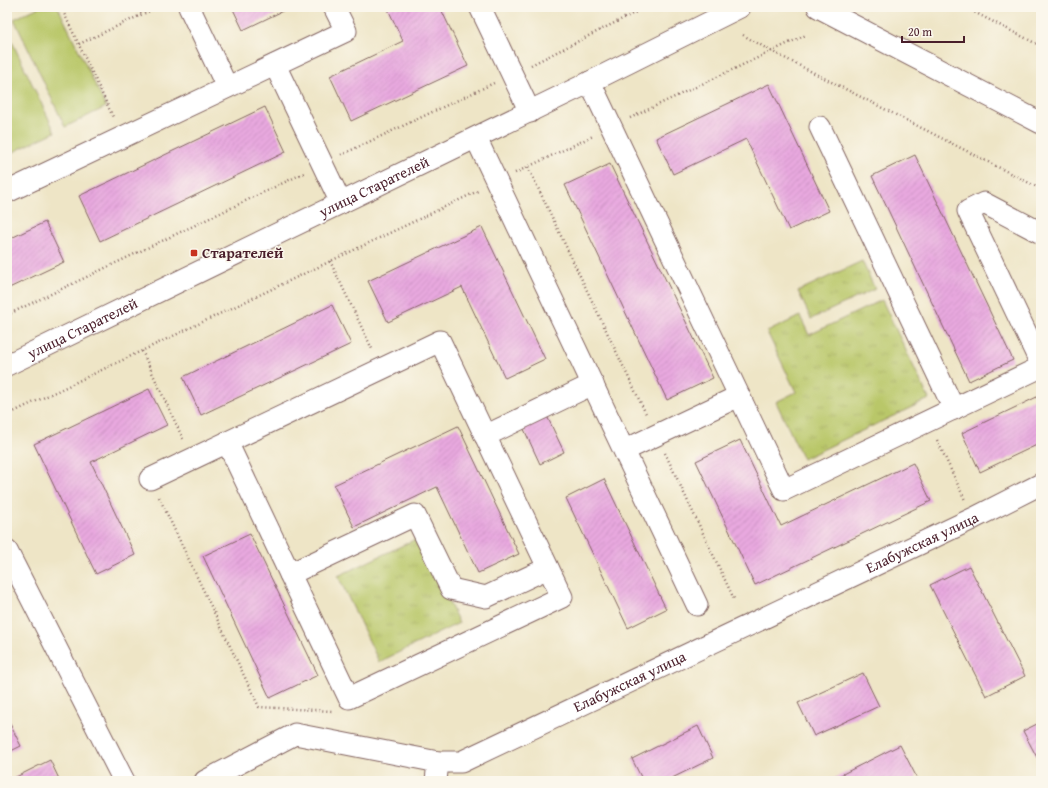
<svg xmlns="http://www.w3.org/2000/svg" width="1048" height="788" viewBox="0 0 1048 788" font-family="'Gentium Book Plus',serif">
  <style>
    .green { fill: #b9c769; stroke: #82734a }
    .park { fill: url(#park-tufts); stroke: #82734a }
    .building { fill: url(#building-hatch) }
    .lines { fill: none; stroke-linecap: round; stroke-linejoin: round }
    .minor-casing { stroke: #836461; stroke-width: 23 }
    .path { stroke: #836461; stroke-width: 2.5; stroke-dasharray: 1 3; stroke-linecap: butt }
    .minor { stroke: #fff; stroke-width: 21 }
    .poi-dot { fill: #c8321e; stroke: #fbf7ec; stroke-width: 1.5 }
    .labels { text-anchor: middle; stroke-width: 3; stroke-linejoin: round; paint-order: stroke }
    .street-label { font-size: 15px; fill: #4a1f2b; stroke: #fbf7ec }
    .poi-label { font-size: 15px; font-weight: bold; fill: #4a1f2b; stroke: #fbf7ec; text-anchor: start }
  </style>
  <defs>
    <pattern id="park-tufts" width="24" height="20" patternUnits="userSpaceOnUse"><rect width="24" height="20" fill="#b9c769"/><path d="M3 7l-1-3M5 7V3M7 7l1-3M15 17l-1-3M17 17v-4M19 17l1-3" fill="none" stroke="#a1aa5b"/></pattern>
    <pattern id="building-hatch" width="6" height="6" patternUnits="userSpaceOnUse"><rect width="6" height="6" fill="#e8a8df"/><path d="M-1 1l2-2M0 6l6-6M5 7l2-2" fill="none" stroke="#c890c0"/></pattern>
  </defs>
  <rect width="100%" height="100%" fill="#fbf7ec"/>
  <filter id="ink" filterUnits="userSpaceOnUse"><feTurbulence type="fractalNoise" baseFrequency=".025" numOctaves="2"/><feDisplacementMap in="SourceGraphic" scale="8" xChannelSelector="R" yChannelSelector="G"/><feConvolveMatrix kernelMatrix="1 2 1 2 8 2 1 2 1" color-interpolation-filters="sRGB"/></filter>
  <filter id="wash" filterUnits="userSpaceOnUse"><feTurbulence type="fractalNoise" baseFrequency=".012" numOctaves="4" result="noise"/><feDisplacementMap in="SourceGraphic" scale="16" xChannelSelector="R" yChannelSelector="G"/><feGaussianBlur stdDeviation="0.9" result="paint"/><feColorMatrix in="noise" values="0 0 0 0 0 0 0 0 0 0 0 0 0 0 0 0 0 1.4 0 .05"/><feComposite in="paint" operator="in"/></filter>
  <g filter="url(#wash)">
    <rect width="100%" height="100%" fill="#eee5c6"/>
    <g class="green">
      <path d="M 39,7 L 58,7 L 106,107 L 65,127 L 14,19 Z"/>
      <path d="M 7,31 L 55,132 L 7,155 Z"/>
    </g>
    <g class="park">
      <path d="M 862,261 L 875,289 L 811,319 L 798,291 Z"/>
      <path d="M 882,300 L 929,399 L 803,459 L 776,402 L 796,392 L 767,332 L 800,316 L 809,335 Z"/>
      <path d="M 418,538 L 459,623 L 379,662 L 338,576 Z"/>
    </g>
    <g id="blocks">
      <g class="building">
        <path d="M 232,7 L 291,7 L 243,30 Z"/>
        <path d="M 387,7 L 440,7 L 468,66 L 351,121 L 330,76 L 403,41 Z"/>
        <path d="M 769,84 L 829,211 L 789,230 L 746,139 L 673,174 L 656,138 Z"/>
        <path d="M 265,107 L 286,152 L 100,241 L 79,196 Z"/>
        <path d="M 915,155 L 1013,360 L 969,381 L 872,176 Z"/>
        <path d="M 610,164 L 713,378 L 667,400 L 565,185 Z"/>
        <path d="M 45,222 L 64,262 L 7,289 L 7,240 Z"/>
        <path d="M 482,227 L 545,359 L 505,378 L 462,287 L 388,322 L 368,281 Z"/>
        <path d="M 332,305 L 351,344 L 201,415 L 183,377 Z"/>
        <path d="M 149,389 L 167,425 L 91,462 L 135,555 L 96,574 L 34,444 Z"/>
        <path d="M 1041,395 L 1041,443 L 980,472 L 962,433 Z"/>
        <path d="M 547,416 L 564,452 L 540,464 L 523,427 Z"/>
        <path d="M 458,426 L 519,554 L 478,573 L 437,487 L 354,527 L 334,485 Z"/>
        <path d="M 740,440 L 781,526 L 913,463 L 931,501 L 755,585 L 696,461 Z"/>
        <path d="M 604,479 L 666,609 L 628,628 L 566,498 Z"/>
        <path d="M 250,534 L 318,675 L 270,698 L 203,556 Z"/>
        <path d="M 969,566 L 1025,676 L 986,696 L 930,585 Z"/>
        <path d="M 863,673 L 879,706 L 814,736 L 798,703 Z"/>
        <path d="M 7,718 L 21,746 L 7,753 Z"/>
        <path d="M 1041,722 L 1041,765 L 1023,731 Z"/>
        <path d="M 698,726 L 713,758 L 666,781 L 643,781 L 632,759 Z"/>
        <path d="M 900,745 L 917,778 L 911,781 L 834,781 L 833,779 Z"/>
        <path d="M 50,760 L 60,781 L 8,781 Z"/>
      </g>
    </g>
  </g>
  <g filter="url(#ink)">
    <use href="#blocks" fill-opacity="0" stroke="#836461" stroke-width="1"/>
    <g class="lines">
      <defs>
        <g id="minor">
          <path d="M 189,7 L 227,87"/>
          <path d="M 480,7 L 530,112"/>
          <path d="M 818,7 L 1041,123"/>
          <path d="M 275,65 L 341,203"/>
          <path d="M 590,82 L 784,490 L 1041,367"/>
          <path d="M 820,127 L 954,409"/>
          <path d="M 476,138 L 697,605"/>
          <path d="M 7,192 L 346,31 L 334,7"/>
          <path d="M 1041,233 L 984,203 L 968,211 L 1041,364"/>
          <path id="s1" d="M 7,365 L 590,82 L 740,7"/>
          <path d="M 485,436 L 593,384"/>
          <path d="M 625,450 L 739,396"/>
          <path d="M 150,479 L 440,341 L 562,597 L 349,698 L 227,442"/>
          <path d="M 7,551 L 124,781"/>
          <path d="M 290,574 L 415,515 L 451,589 L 486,597 L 548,568"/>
          <path id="s2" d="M 205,781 L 295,734 L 438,762 L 461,762 L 974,518 L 1041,484"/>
          <path d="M 436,781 L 438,762"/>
        </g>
      </defs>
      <use href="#minor" class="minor-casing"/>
      <g class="path">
        <path d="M 61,7 L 114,119"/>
        <path d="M 130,7 L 143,14"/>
        <path d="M 964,7 L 1041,46"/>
        <path d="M 743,35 L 771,51 L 1041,189"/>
        <path d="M 79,44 L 158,7"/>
        <path d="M 531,65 L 646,7"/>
        <path d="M 630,118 L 806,35"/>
        <path d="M 341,155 L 494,83"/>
        <path d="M 528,167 L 647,416"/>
        <path d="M 515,173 L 593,136"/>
        <path d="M 330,261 L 373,351"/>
        <path d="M 7,315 L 304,173"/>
        <path d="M 142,351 L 184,441"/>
        <path d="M 7,415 L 478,191"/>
        <path d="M 937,440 L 965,500"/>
        <path d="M 665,453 L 734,599"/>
        <path d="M 159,497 L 259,707 L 333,711"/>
      </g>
      <use href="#minor" class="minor"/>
    </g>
  </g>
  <rect class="poi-dot" x="190" y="249" width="8" height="8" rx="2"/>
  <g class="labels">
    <g class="street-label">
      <text dy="5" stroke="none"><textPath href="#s1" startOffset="408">улица Старателей</textPath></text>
      <text dy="5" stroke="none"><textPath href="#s1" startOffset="84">улица Старателей</textPath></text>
      <text dy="5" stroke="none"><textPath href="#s2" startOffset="781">Елабужская улица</textPath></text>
      <text dy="5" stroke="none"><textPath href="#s2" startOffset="457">Елабужская улица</textPath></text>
    </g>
    <g class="poi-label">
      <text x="202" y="258">Старателей</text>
    </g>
  </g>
  <rect width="1048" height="788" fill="none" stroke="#fbf7ec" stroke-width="24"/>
  <path d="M902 36v6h62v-6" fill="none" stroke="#4a1f2b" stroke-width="2"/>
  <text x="908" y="36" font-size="12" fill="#4a1f2b" stroke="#fbf7ec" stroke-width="3" paint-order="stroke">20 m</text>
</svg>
